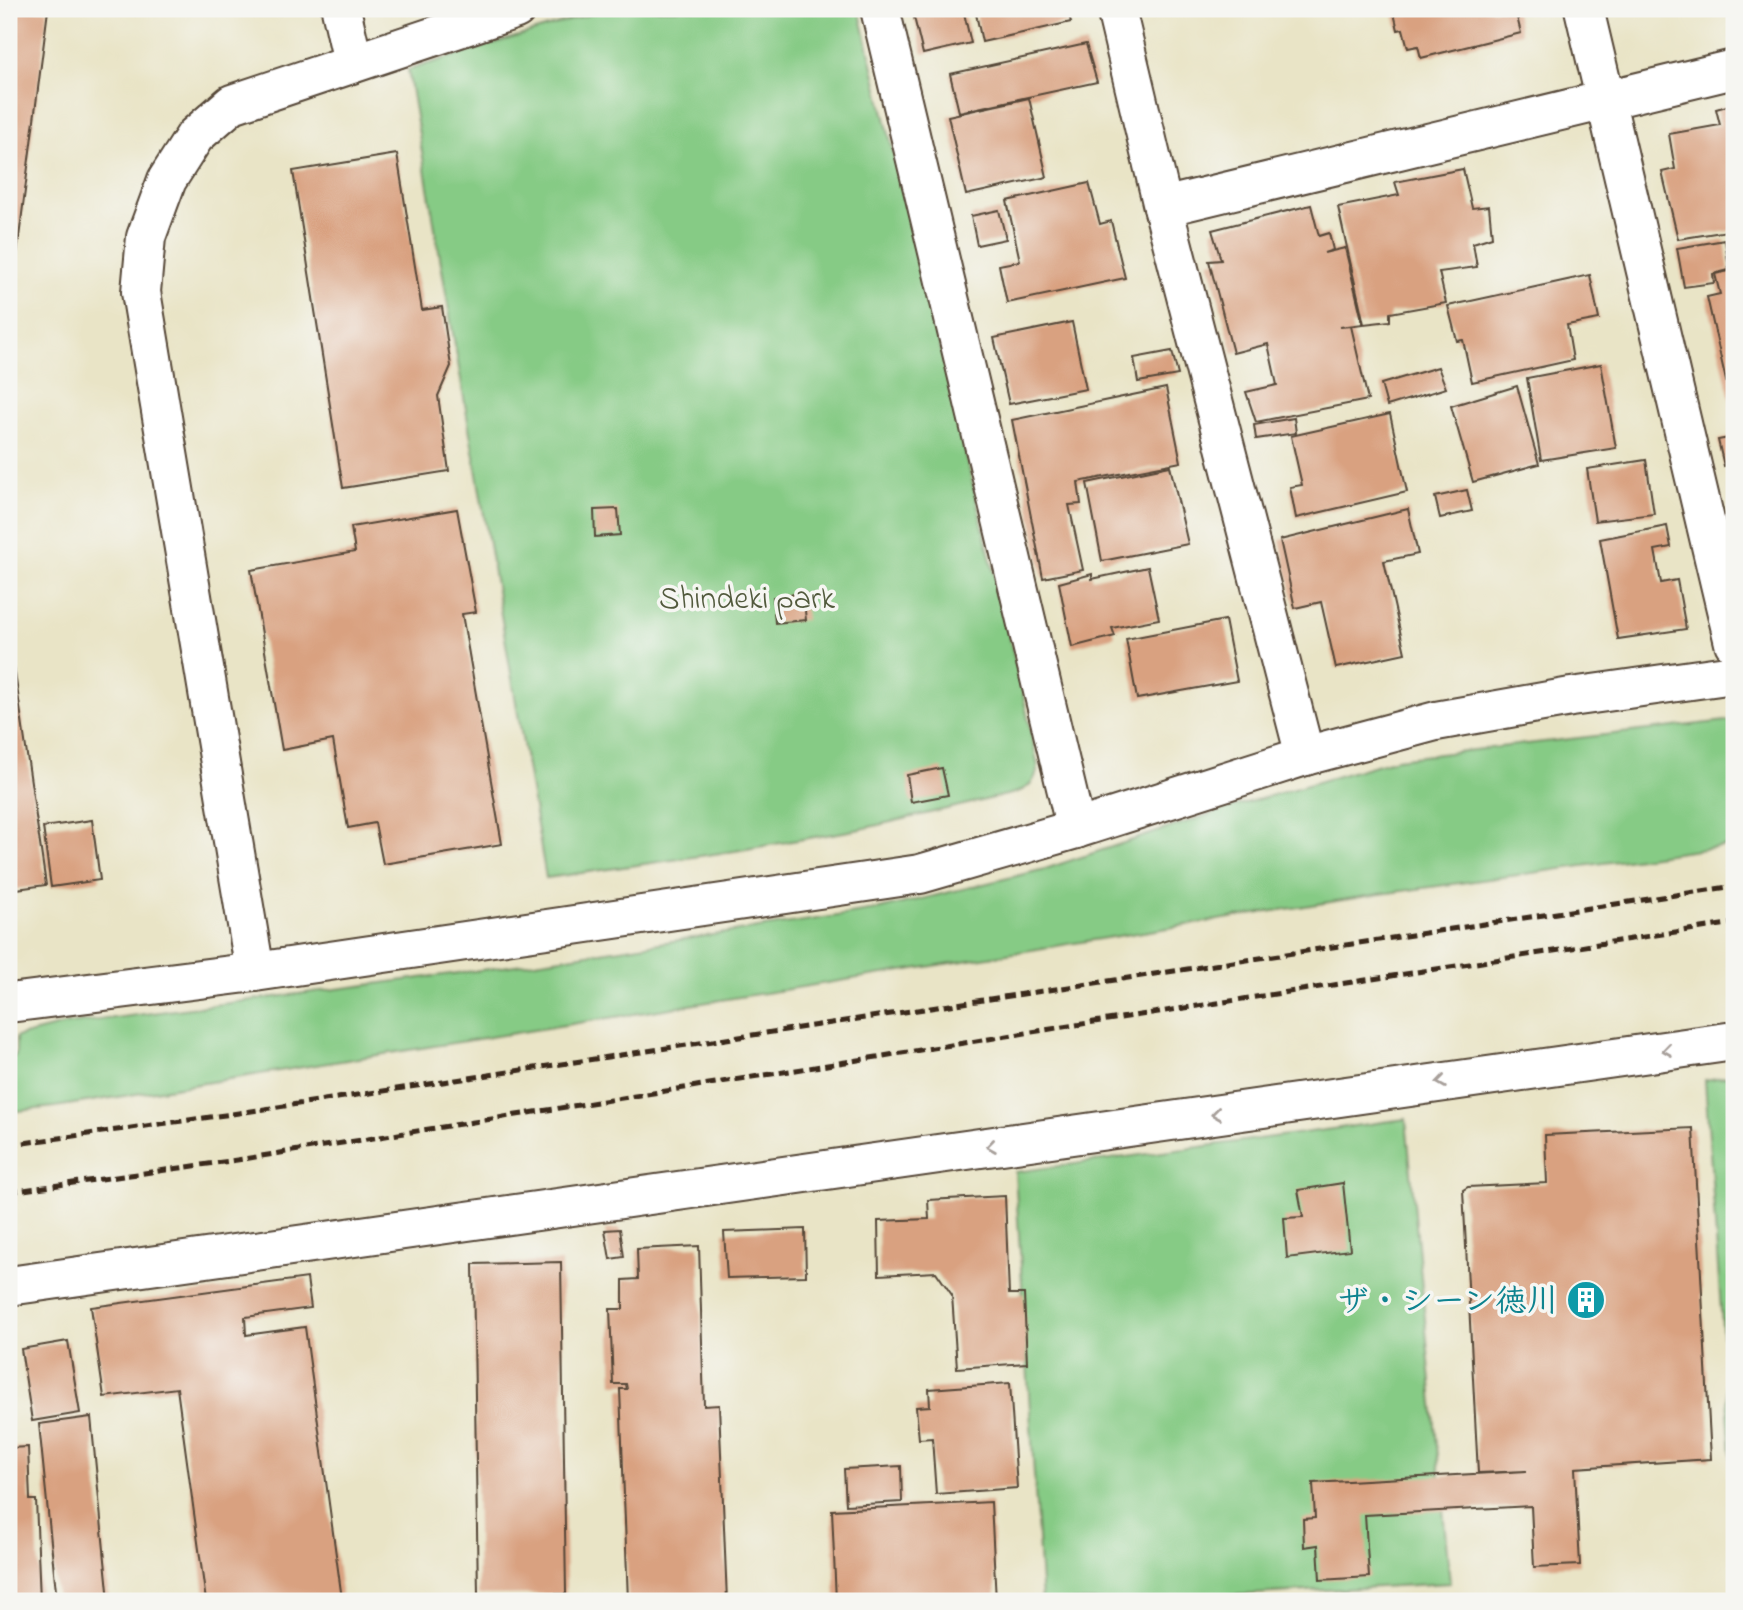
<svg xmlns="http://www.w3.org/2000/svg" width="1743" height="1610" viewBox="0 0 1743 1610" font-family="'Indie Flower','Klee One',sans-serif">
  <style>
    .green { fill: #86cb85; stroke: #607a52; stroke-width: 2 }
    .building { fill: #d9a180 }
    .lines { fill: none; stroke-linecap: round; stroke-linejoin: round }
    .minor-casing { stroke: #554637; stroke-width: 42 }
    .minor { stroke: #fff; stroke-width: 38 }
    .rail { stroke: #3b2a1e; stroke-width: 5; stroke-dasharray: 10 5; stroke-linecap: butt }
    .oneway { stroke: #a79f9a }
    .labels { text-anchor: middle; stroke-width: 7; stroke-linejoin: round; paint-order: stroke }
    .park-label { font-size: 32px; fill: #525a3d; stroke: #f6f6f2 }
    .culture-label { font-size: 32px; font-weight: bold; fill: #0d838f; stroke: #f6f6f2; text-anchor: end }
  </style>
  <rect width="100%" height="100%" fill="#f6f6f2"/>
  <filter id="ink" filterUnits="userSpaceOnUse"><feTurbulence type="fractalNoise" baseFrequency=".0143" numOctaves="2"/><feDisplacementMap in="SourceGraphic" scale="14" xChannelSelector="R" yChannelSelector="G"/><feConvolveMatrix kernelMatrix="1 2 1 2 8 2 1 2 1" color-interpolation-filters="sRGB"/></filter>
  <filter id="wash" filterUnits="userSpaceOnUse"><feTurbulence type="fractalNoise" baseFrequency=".00686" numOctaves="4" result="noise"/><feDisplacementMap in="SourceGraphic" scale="28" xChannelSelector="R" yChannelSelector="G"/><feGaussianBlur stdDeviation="1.57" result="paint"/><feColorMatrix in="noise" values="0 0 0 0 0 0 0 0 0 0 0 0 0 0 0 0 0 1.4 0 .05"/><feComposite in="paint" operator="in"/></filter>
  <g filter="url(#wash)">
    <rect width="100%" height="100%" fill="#e9e4c6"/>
    <g class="green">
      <path d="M 607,9 L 859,9 L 1022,690 L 1038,767 C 1035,782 1029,788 1015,793 L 861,829 L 735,851 L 546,878 L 408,70 Z"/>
      <path d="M 1734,720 L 1734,845 L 1380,894 L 55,1107 L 9,1112 L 9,1058 L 16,1056 L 16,1037 L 68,1024 L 489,969 L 876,910 L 1045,869 L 1232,807 L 1396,759 Z"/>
      <path d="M 1734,1075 L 1734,1497 L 1705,1080 Z"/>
      <path d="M 1406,1119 L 1450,1583 L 1128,1601 L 1042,1601 L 1015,1172 Z"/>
    </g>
    <g id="blocks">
      <g class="building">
        <path d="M 9,9 L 48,10 L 10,308 L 9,308 Z"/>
        <path d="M 912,9 L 963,9 L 971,43 L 923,54 Z"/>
        <path d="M 975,9 L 1067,9 L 1071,22 L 982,42 Z"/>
        <path d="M 1393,9 L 1515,9 L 1521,33 L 1421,58 L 1418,46 L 1408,48 L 1403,29 L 1398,30 Z"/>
        <path d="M 1086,44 L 1097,82 L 959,112 L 950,74 Z"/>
        <path d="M 1029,98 L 1047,177 L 966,195 L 948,116 Z"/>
        <path d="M 1734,104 L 1734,230 L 1678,239 L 1662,172 L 1675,169 L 1669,134 L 1720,125 L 1716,109 Z"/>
        <path d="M 397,154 L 422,310 L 442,307 L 451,366 L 438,396 L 449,471 L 343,488 L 293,171 Z"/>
        <path d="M 1463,169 L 1472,208 L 1489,206 L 1492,237 L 1473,243 L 1477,267 L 1439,272 L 1446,303 L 1390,313 L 1390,321 L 1364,324 L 1338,207 L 1399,195 L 1395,182 Z"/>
        <path d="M 1089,183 L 1100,224 L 1111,221 L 1125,278 L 1007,303 L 999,265 L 1020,261 L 1007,201 Z"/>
        <path d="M 1311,205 L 1319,236 L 1329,233 L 1333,250 L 1324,253 L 1345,248 L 1363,324 L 1340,327 L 1351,326 L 1368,400 L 1256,422 L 1246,392 L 1277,385 L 1268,344 L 1233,353 L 1209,261 L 1221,260 L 1212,230 Z"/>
        <path d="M 999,210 L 1006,239 L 977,245 L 971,216 Z"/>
        <path d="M 1725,240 L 1729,270 L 1713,274 L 1714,283 L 1684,287 L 1677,248 Z"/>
        <path d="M 1734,270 L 1734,407 L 1732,407 L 1707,297 L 1720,294 L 1715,274 Z"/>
        <path d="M 1590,275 L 1599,319 L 1567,325 L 1573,360 L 1472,382 L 1463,340 L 1457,341 L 1448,306 Z"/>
        <path d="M 1072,322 L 1086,389 L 1009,404 L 994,338 Z"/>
        <path d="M 1172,351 L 1178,375 L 1138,382 L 1134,358 Z"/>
        <path d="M 1601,364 L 1616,448 L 1541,460 L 1527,378 Z"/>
        <path d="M 1438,367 L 1446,388 L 1387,406 L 1381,384 Z"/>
        <path d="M 1517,386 L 1539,464 L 1473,482 L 1451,406 Z"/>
        <path d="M 1166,388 L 1181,462 L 1078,482 L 1081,504 L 1069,505 L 1083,570 L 1043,578 L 1012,420 Z"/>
        <path d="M 1390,414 L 1407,492 L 1296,518 L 1290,487 L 1302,485 L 1291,436 Z"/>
        <path d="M 1294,418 L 1296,433 L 1256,439 L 1254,425 Z"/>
        <path d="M 1734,437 L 1734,464 L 1724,466 L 1718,440 Z"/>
        <path d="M 1646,460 L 1654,514 L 1595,521 L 1587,469 Z"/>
        <path d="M 1170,466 L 1188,544 L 1102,561 L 1087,483 Z"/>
        <path d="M 1467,490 L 1472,511 L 1440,518 L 1435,497 Z"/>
        <path d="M 457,509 L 476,612 L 462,614 L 502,844 L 383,864 L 375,823 L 348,828 L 333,740 L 282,750 L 251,570 L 355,552 L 351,527 Z"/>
        <path d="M 618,509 L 620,535 L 595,537 L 594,510 Z"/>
        <path d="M 1408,509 L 1418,554 L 1384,561 L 1405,653 L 1336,668 L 1321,602 L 1295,608 L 1280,540 Z"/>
        <path d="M 1667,526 L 1671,547 L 1655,550 L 1661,583 L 1677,580 L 1686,629 L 1618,639 L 1600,539 Z"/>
        <path d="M 1148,567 L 1159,619 L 1112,628 L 1115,636 L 1072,647 L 1059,583 L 1092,574 L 1092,579 Z"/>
        <path d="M 803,593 L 806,620 L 775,623 L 773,597 Z"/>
        <path d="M 1225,620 L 1237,681 L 1137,699 L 1126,639 Z"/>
        <path d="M 9,632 L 46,885 L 9,890 Z"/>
        <path d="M 942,768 L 948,795 L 911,802 L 907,775 Z"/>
        <path d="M 92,820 L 100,880 L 51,887 L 43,827 Z"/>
        <path d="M 1693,1128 L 1711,1459 L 1575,1468 L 1580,1565 L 1534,1567 L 1531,1506 L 1365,1515 L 1369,1577 L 1320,1580 L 1318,1545 L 1304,1547 L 1303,1519 L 1315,1518 L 1313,1483 L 1527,1471 L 1478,1473 L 1463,1190 L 1468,1187 L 1547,1183 L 1545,1135 Z"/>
        <path d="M 1343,1183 L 1350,1250 L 1287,1258 L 1284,1218 L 1303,1217 L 1298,1190 Z"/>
        <path d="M 1005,1196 L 1009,1294 L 1024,1294 L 1027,1363 L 957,1368 L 952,1295 L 936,1272 L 879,1275 L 878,1221 L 929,1219 L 928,1200 Z"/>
        <path d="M 620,1229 L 624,1257 L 610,1259 L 605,1230 Z"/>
        <path d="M 805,1229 L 806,1276 L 727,1278 L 724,1232 Z"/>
        <path d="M 699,1246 L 704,1406 L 719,1405 L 727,1601 L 628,1601 L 620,1389 L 627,1389 L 626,1384 L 613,1384 L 610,1309 L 623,1309 L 623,1280 L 638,1279 L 637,1249 Z"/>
        <path d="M 561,1262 L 566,1594 L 478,1595 L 473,1264 Z"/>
        <path d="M 307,1278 L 311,1308 L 245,1317 L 246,1335 L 305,1327 L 342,1599 L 206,1601 L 177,1388 L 104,1397 L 91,1307 Z"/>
        <path d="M 68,1341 L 80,1413 L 32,1421 L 21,1349 Z"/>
        <path d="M 1010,1383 L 1017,1488 L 936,1494 L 932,1438 L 919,1439 L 916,1407 L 930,1406 L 929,1389 Z"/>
        <path d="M 91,1417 L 109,1601 L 57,1601 L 39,1424 Z"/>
        <path d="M 28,1447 L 30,1500 L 36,1500 L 40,1601 L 9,1601 L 9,1448 Z"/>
        <path d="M 901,1466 L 902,1502 L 846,1505 L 844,1469 Z"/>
        <path d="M 991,1502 L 996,1601 L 836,1601 L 832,1510 Z"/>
      </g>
    </g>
  </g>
  <g filter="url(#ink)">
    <use href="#blocks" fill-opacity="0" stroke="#554637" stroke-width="2"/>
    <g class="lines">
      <defs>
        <g id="minor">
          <path d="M 341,9 L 353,62"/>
          <path d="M 880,9 L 1076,829"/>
          <path d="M 1116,9 L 1163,207 L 1305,756"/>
          <path d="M 1584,9 L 1734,643"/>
          <path d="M 1163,207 L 1734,69"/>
          <path d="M 255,972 L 141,292 L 146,237 L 167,180 L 195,136 L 232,104 L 516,9"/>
          <path d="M 9,1003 L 255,972 L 920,874 L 1076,829 L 1305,756 L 1436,721 L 1571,697 L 1734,674"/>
          <path d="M 9,1286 L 1734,1041"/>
        </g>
      </defs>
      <use href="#minor" class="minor-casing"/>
      <use href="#minor" class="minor"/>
      <g class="rail">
        <path d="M 9,1145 L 232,1114 L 1734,886"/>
        <path d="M 9,1192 L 237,1160 L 1088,1023 L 1734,923"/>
      </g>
    </g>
    <defs><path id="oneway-chevron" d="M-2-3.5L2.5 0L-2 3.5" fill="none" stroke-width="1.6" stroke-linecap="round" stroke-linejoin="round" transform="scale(1.75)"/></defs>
    <g class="oneway">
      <use href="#oneway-chevron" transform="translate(1667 1050) rotate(172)"/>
      <use href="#oneway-chevron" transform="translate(1441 1082) rotate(172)"/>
      <use href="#oneway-chevron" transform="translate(1216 1114) rotate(172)"/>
      <use href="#oneway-chevron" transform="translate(991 1146) rotate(172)"/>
    </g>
  </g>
  <defs>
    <symbol id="building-disc" viewBox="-11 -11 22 22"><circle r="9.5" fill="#0f9aa8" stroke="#f6f6f2"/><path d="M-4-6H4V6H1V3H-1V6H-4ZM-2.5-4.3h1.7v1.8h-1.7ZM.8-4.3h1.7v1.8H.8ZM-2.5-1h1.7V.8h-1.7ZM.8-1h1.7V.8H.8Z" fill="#fff"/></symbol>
  </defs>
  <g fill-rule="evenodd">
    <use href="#building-disc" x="1564" y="1278" width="44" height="44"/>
  </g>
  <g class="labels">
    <g class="park-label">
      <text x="747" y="608">Shindeki park</text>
    </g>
    <g class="culture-label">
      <text x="1559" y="1311">ザ・シーン徳川</text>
    </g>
  </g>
  <rect width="1743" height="1610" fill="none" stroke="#f6f6f2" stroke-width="35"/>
</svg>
